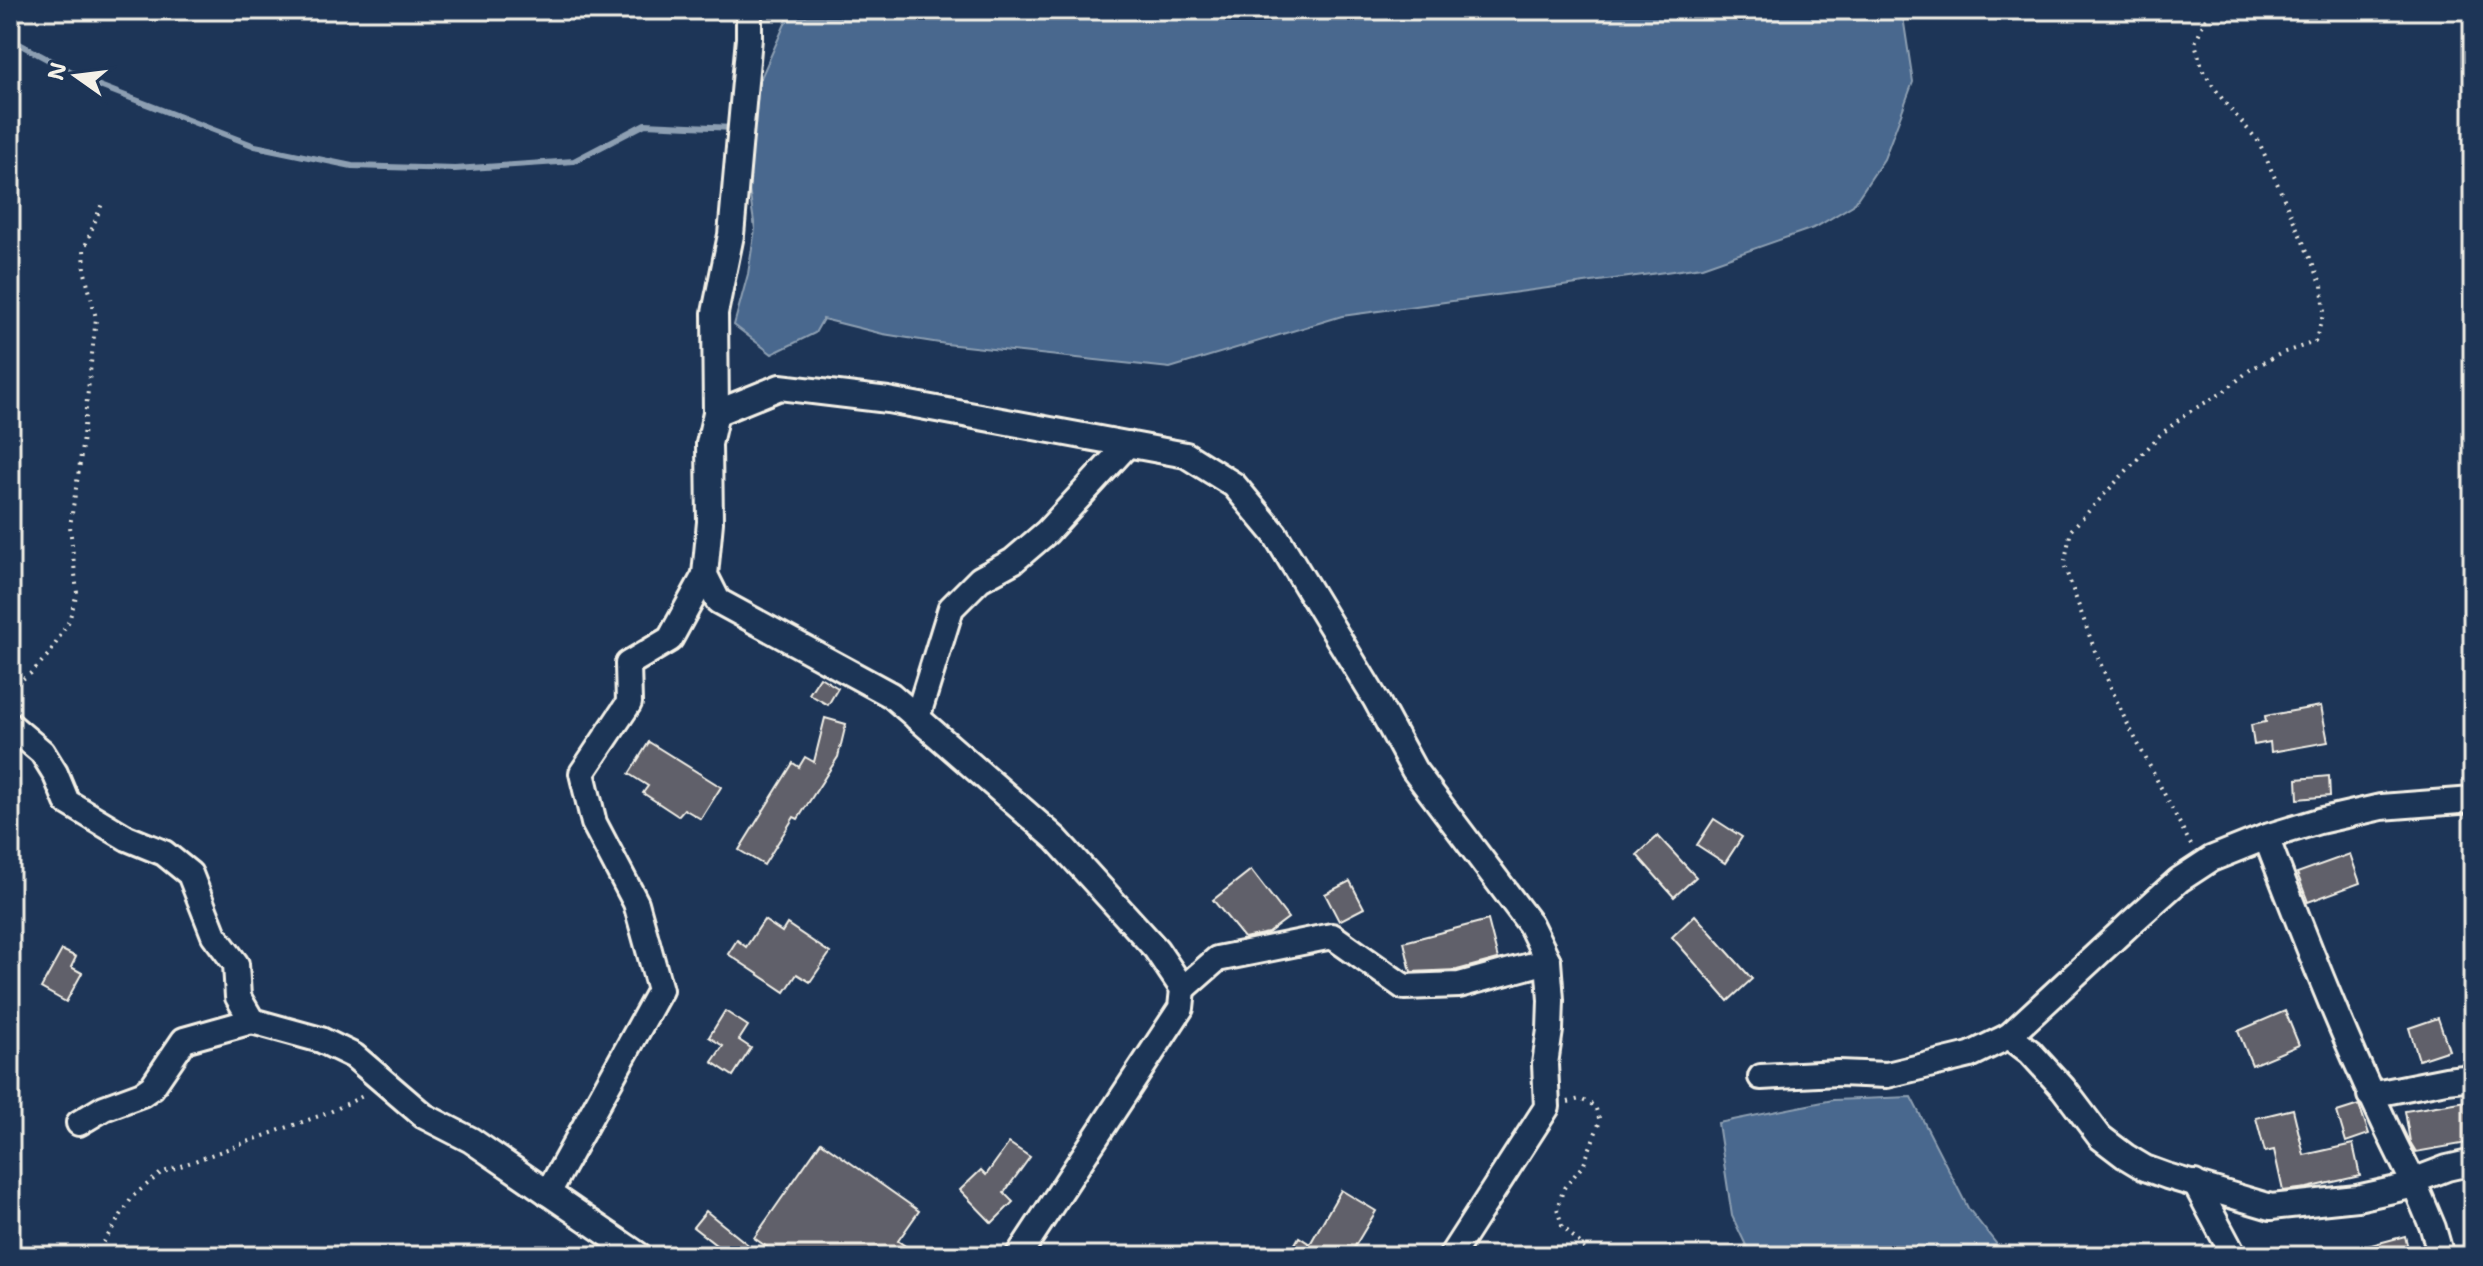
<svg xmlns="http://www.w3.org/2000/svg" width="2483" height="1266" viewBox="0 0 2483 1266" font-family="'Shantell Sans',sans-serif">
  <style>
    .water { fill: #49688e; stroke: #8d9fb2; stroke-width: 2 }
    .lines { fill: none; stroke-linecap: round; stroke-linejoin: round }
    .stream { stroke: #8d9fb2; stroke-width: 6 }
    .building { fill: #61616a; stroke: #f4f1e8; stroke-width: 2 }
    .street-casing { stroke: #f4f1e8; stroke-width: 30 }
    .path { stroke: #f4f1e8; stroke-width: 4; stroke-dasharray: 2 6; stroke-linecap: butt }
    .street { stroke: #1d3557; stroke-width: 24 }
  </style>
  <rect width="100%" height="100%" fill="#1d3557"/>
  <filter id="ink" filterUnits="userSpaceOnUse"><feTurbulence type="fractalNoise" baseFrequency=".0125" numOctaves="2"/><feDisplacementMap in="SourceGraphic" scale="16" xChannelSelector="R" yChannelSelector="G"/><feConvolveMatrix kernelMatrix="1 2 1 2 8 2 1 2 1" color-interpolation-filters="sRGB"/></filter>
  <g filter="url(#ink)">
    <g class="water">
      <path d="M 1068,10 L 1902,10 L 1913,82 L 1884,159 L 1853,205 L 1816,227 L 1702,267 L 1342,316 L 1170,368 L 946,344 L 883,334 L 823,319 L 815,333 L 772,354 L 734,325 L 748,274 L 755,229 L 746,169 L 756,89 L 788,17 L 1053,16 Z"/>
      <path d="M 1911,1097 L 1968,1208 L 2006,1256 L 1751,1256 L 1732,1216 L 1718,1123 L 1833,1100 Z"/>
    </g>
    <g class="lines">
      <path class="stream" d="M 10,39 L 92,83 L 255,146 L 352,166 L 455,169 L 574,161 L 645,124 L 734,128"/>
    </g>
    <g class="building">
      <path d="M 820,677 L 838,688 L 828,705 L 809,694 Z"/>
      <path d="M 2321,706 L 2328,742 L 2271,752 L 2270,742 L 2254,745 L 2251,725 L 2266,722 L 2265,716 Z"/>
      <path d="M 825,718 L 846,724 L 838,757 L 798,819 L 794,817 L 764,865 L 739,850 L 793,763 L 799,767 L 805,757 L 814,762 Z"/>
      <path d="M 649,742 L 721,787 L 701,819 L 684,809 L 678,816 L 643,793 L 648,786 L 629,774 Z"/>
      <path d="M 2329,776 L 2330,796 L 2298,799 L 2297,779 Z"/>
      <path d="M 1714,819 L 1742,837 L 1725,863 L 1697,845 Z"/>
      <path d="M 1658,836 L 1696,877 L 1674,897 L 1637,855 Z"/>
      <path d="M 2350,854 L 2360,883 L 2308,902 L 2297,873 Z"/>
      <path d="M 1251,870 L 1288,918 L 1268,933 L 1244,938 L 1213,900 Z"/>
      <path d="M 1350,881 L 1364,908 L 1339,921 L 1325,894 Z"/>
      <path d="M 1695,915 L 1752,979 L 1728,1001 L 1672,937 Z"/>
      <path d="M 764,920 L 782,932 L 787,924 L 830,953 L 810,982 L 797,974 L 785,992 L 728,954 L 737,940 L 746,947 Z"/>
      <path d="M 1488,920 L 1498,959 L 1457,970 L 1411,972 L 1404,942 Z"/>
      <path d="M 62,950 L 76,957 L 71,967 L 82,973 L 66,1002 L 41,988 Z"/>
      <path d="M 725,1011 L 748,1026 L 739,1040 L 751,1048 L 733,1076 L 712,1062 L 723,1046 L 709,1037 Z"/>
      <path d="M 2285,1011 L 2299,1045 L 2252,1065 L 2238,1031 Z"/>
      <path d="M 2438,1018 L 2449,1050 L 2419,1060 L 2409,1028 Z"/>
      <path d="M 2473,1100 L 2473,1142 L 2416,1152 L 2410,1142 L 2405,1111 Z"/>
      <path d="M 2359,1105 L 2369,1134 L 2346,1142 L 2337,1112 Z"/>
      <path d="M 2293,1109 L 2304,1155 L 2353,1144 L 2360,1176 L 2307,1188 L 2283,1191 L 2274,1150 L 2265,1152 L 2256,1118 Z"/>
      <path d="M 821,1142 L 919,1211 L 898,1241 L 920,1256 L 780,1256 L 754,1238 Z"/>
      <path d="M 1009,1143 L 1030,1157 L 1004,1193 L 1013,1202 L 992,1223 L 960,1190 L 981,1170 L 986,1175 Z"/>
      <path d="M 1341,1190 L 1376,1211 L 1349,1256 L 1288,1256 L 1299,1237 L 1310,1244 Z"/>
      <path d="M 706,1211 L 762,1256 L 730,1256 L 693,1227 Z"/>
      <path d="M 2405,1236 L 2410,1256 L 2350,1256 L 2349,1251 Z"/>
    </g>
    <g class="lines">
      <defs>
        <g id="street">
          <path d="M 749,10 L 749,38 L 731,235 L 715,313 L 716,413 L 709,444 L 710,522 L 705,575 L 718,601 L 891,695 L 1056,839 L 1156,949 L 1183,989 L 1181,1008 L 1018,1256"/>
          <path d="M 716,413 L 780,387 L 888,400 L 1186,455 L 1234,485 L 1275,534 L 1376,700 L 1414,770 L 1530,924 L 1548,961 L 1551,1000 L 1550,1030 L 1545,1064 L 1547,1107 L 1451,1256"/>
          <path d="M 917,718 L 951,608 L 980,579 L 1013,561 L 1047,532 L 1128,444"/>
          <path d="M 10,725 L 42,752 L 55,773 L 67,802 L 127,838 L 164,853 L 190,874 L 214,935 L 236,964 L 238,997 L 252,1021 L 321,1040 L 354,1056 L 424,1116 L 471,1140 L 640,1256"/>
          <path d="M 2266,837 C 2311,955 2357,1072 2415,1185"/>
          <path d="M 1183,989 L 1217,959 L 1332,936 L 1404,987 L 1459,985 L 1548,961"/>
          <path d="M 2009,1036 L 2030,1052 L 2063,1088 L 2100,1137 L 2125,1156 L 2145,1168 L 2167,1176 L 2271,1207 L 2357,1198 L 2415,1185 L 2433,1228 L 2441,1256"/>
          <path d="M 1761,1077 L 1838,1073 L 1887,1075 L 1970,1055 L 2009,1036 L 2132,922 L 2179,880 L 2211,859 L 2266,837 L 2319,821 L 2381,807 L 2473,800"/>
          <path d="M 2370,1095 L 2446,1080 L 2473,1077"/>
          <path d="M 79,1123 L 104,1108 L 142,1094 L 152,1087 L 184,1040 L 252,1021"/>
          <path d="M 2413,1181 L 2447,1168 L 2473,1162"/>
          <path d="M 2195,1183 L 2234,1256"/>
          <path d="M 548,1193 L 660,990 L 636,903 L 594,823 L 582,773 L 629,703 L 628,664 L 670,639 L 705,575"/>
        </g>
      </defs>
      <use href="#street" class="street-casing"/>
      <g class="path">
        <path d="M 10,688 L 31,673 L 50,653 L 69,621 L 77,593 L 70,526 L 80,463 L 96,318 L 85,273 L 84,249 L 103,201"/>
        <path d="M 2191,845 L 2123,715 L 2095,651 L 2064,565 L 2071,530 L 2160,435 L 2187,413 L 2222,393 L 2251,369 L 2282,353 L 2315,342 L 2324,312 L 2322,285 L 2259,142 L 2225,103 L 2203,71 L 2195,43 L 2209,10"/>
        <path d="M 1568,1102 L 1580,1099 L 1595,1106 L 1600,1121 L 1584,1164 L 1564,1188 L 1557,1208 L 1562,1226 L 1580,1243 L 1589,1256"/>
        <path d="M 95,1256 L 133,1196 L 161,1173 L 330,1112 L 365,1095"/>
      </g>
      <use href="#street" class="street"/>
    </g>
  </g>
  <rect width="2483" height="1266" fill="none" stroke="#1d3557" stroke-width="40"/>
  <rect x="20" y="20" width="2443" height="1226" fill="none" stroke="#f4f1e8" stroke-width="3" filter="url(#ink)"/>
  <g transform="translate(76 76) rotate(284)" stroke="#1d3557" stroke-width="6" paint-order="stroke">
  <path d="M0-6L14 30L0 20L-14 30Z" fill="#f4f1e8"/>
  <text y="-12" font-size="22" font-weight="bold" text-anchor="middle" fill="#f4f1e8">N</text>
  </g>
</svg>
